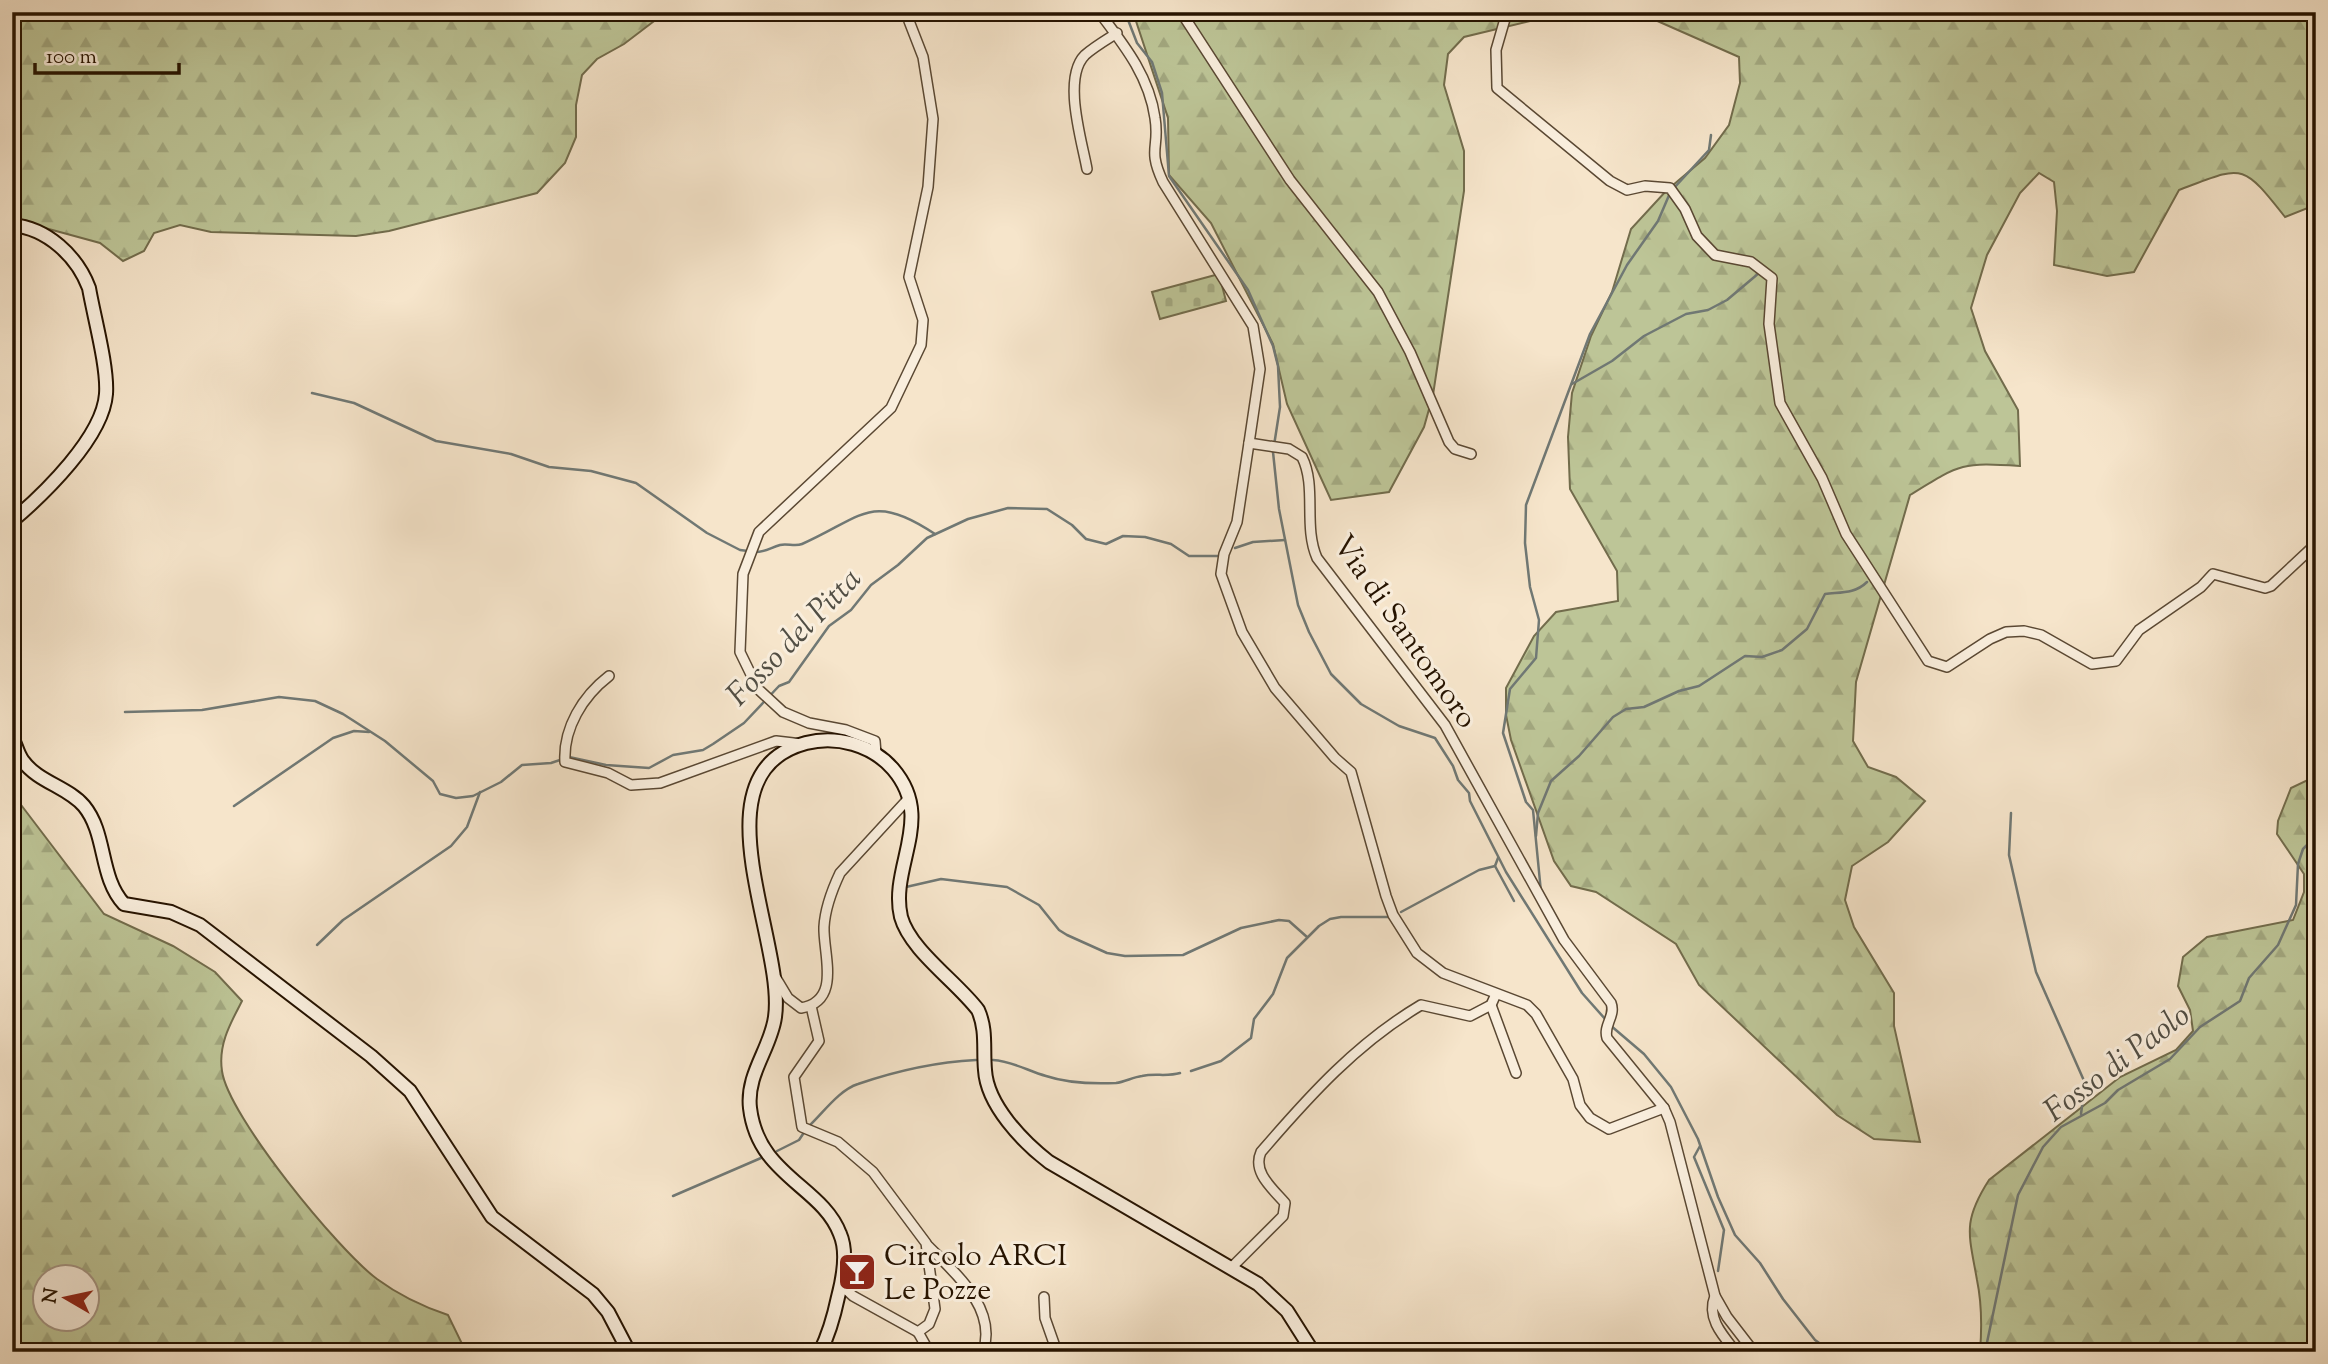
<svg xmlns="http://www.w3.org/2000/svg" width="2328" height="1364" viewBox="0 0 2328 1364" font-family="'Sorts Mill Goudy',serif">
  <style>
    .forest { fill: url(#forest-firs); stroke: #726c4c; stroke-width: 2; fill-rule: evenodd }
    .cemetery { fill: url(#cemetery-stones); stroke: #726c4c; stroke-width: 2 }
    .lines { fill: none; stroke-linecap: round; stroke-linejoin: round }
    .stream { stroke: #707874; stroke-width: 2.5 }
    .street-casing { stroke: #5a4833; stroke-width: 12 }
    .secondary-casing { stroke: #261300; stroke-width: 16 }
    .street { stroke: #f9eedd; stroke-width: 9 }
    .secondary { stroke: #f9eedd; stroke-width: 12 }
    .labels { text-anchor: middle; stroke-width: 6; stroke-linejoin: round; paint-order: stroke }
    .street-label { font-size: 30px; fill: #261300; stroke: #f9eedd }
    .poi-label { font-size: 30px; fill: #261300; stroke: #f9eedd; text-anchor: start }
    .water-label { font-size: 32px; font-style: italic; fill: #514e44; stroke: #f9eedd }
  </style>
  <defs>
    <pattern id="forest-firs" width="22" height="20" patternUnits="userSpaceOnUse" patternTransform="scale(1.75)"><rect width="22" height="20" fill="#bdc597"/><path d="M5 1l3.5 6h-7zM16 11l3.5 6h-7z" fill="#a2a880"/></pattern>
    <pattern id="cemetery-stones" width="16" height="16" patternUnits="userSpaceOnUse" patternTransform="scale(1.75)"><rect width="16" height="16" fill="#bdc597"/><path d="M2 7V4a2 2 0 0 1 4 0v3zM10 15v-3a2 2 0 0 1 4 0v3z" fill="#a2a880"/></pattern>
  </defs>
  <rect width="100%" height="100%" fill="#f6e5cb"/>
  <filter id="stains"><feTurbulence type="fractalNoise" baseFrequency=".00286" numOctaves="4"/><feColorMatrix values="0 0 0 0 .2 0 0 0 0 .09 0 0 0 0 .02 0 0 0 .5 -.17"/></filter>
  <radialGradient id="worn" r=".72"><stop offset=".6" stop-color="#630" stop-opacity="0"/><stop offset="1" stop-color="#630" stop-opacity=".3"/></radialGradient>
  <g class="forest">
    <path d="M 12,12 L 666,12 L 624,44 L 597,59 L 582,75 L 576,105 L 576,137 L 565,163 L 537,193 L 389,231 L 356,236 L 211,232 L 180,225 L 154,233 L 144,251 L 123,261 L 100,243 L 12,219 Z"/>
    <path d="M 1133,12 L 1567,12 L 1464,37 L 1448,54 L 1444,85 L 1464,151 L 1464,191 L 1433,395 L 1424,427 L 1389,492 L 1331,500 L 1287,404 L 1273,344 L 1211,223 L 1169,175 L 1168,118 Z"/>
    <path d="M 1637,12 L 2316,12 L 2316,210 L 2310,207 L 2285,217 C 2241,161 2243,166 2179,190 L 2134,272 L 2107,276 L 2054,265 L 2057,211 L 2054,182 L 2039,173 L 2020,193 L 1987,255 L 1971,308 L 1985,351 L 2018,410 L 2020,466 C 1961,462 1960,464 1910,495 L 1856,682 L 1853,741 L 1868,767 L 1896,777 L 1925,801 L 1888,842 L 1852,866 L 1845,900 L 1854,927 L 1894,993 L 1894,1026 L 1920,1142 L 1874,1139 L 1837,1115 L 1699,985 L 1676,944 L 1596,892 L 1571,886 L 1554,861 L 1511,740 L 1506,715 L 1506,688 L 1534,636 L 1556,612 L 1618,601 L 1617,571 L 1570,489 L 1568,437 L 1572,393 L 1591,336 L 1612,292 L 1631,229 L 1666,191 L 1705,158 L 1729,125 L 1740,83 L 1739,57 Z"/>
    <path d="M 2316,776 L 2316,1352 L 1980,1352 C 1982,1327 1982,1304 1977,1280 C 1969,1234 1962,1222 1989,1180 L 2120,1077 L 2176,1050 L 2193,1031 L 2190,1010 L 2178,986 L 2183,957 L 2207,937 L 2293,920 L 2304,892 L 2304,874 L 2277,834 L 2278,821 L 2291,788 Z"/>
    <path d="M 12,793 L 104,914 L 173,946 L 215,972 L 242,1001 C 230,1024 218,1045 222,1071 C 228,1116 339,1251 377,1279 C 400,1296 421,1306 448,1315 L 466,1352 L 12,1352 ZM 88,1276 L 88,1318 L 46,1318 L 46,1276 Z"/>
  </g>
  <path class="cemetery" d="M 1219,274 L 1226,301 L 1160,319 L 1152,292 Z"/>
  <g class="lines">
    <g class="stream">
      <path d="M 1125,12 L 1137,43 L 1152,62 L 1162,93 L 1169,176 L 1248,290 L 1273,346 L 1278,366 L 1280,407 L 1273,452 L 1279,509 L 1298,605 L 1309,632 L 1331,674 L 1361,704 L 1399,726 L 1435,738 L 1453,766 L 1458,780 L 1469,793 L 1470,801 L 1506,872 L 1582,993 L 1606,1020"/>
      <path d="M 12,13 L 14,12"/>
      <path d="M 1674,188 L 1709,150 L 1711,135"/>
      <path d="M 1572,384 L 1612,361 L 1644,336 L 1686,314 L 1708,310 L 1727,300 L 1759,273"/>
      <path d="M 312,393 L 354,403 L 436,441 L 511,454 L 549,467 L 591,471 L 636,483 L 707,533 L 740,550 L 748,551"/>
      <path d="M 1235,548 L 1253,542 L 1285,540"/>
      <path d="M 755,552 C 766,552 770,548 780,545 C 787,543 795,547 802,544 C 863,517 871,491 935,534"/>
      <path d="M 125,712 L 202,710 L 279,697 L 315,701 L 343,714 L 385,741 L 433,781 L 440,794 L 456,798 L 473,796 L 501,782 L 522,765 L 551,763 L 569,757 L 606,765 L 649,768 L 673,755 L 703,750 L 713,744 L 744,723 L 779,686 L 789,682 L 829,626 L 851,610 L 871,585 L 898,565 L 927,538 L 968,519 L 1008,508 L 1047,509 L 1072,525 L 1086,539 L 1106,544 L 1123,536 L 1145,537 L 1171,544 L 1189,556 L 1218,556"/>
      <path d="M 234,806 L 333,738 L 354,731 L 369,732"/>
      <path d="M 2011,813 L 2009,855 L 2022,912 L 2036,972 L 2085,1083 L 2081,1114"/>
      <path d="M 1536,836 L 1538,813 L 1551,781 L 1579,756 L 1613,717 L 1626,709 L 1644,707 L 1679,691 L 1699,686 L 1745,656 L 1762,657 L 1782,650 L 1807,629 L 1825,594 C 1840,592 1855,594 1867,582"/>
      <path d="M 1498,858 L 1495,866 L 1514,901"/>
      <path d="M 906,887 L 941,879 L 1007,887 L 1039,905 L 1059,930 L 1067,935 L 1107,953 L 1125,956 L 1183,955 L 1241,928 L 1279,920 L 1289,921 L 1307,937"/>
      <path d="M 1541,892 L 1533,810 L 1526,802 L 1503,733 L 1510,689 L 1536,658 L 1539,620 L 1530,587 L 1525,543 L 1526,505 L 1590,334 L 1627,265 L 1658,221 L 1670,193"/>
      <path d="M 1401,912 L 1479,870 L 1495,866"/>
      <path d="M 317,945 L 343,920 L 451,846 L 467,827 L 480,792"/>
      <path d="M 1610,1025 L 1644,1054 L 1671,1087 L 1698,1139 L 1718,1197 L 1735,1235 L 1760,1263 L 1783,1299 L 1815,1340 L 1832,1352"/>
      <path d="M 993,1060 C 1012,1061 1028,1071 1046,1076 C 1067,1083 1094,1084 1116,1083 C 1125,1082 1133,1077 1142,1076 C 1155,1073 1167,1077 1180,1073"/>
      <path d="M 1191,1071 L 1221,1061 L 1251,1038 L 1254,1019 L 1273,994 L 1287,958 L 1319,926 L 1330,919 L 1341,917 L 1388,917"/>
      <path d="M 809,1126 C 823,1113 839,1090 858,1084 C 896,1071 936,1062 976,1060"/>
      <path d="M 1700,1146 L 1694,1157 L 1724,1230 L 1718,1271"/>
      <path d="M 777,1151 L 799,1140 L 805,1131"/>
      <path d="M 673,1196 L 761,1158"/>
      <path d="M 1719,1321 L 1733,1341"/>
      <path d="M 1985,1352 L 2018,1195 L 2043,1147 L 2061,1127 L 2105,1103 L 2118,1090 L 2170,1059 L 2200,1027 L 2240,1001 L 2249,978 L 2278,945 L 2296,905 L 2298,864 L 2303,849 L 2316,836"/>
      <path d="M 2308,1352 L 2316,1342"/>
    </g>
    <defs>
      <g id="street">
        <path d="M 1099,12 C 1124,45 1149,76 1155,118 C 1160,148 1147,148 1163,182 L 1253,326 L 1260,369 L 1249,443 L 1289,449 L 1302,457 C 1317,487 1303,526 1317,558 L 1445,725 L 1564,940 L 1611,1003 C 1616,1016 1603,1025 1607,1038 L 1664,1108 L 1670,1122 L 1715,1296 L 1727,1317 L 1754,1352"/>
        <path d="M 1181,12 L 1290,180 L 1378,292 L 1410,352 L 1449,442 L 1455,449 L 1471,454"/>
        <path d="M 1507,12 L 1496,50 L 1497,88 L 1610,181 L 1627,190 L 1645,186 L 1670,188 L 1685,209 L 1697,236 L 1715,255 L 1751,262 L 1772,278 L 1769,324 L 1780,403 L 1822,478 L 1846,534 L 1928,661 L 1947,667 L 1990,639 L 2006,632 L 2024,631 L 2041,635 L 2092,664 L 2116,661 L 2139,630 L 2201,587 L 2213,574 L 2265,588 L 2271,586 L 2316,544"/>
        <path d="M 1087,169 C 1082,141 1062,78 1085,55 C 1094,47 1106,40 1117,33"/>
        <path d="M 1249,443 L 1237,522 L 1224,554 L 1221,574 L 1242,632 L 1275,688 L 1335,758 L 1351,772 L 1386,896 L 1393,915 L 1417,953 L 1443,973 L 1527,1005 L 1536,1014 L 1573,1079 L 1580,1105 L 1590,1118 L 1609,1129 L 1664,1108"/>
        <path d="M 609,676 C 583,696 563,728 565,762 L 608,773 L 631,785 L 660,783 L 776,741 L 802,744"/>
        <path d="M 876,754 L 875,741 L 846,730 L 809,723 L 783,712 L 758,689 L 740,652 L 743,574 L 759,532 L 891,408 L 921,345 L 923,320 L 909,277 L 928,187 L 933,119 L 923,57 L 909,21 L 910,12"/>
        <path d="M 776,978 L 788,998 L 801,1008 C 842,1001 823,954 824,927 C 825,909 832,890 840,873 L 909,798"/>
        <path d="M 1491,1005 L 1516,1073"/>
        <path d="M 811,1006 L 819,1041 L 794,1077 L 802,1127 L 838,1142 L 873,1172 L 926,1243 L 935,1309 L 929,1324 L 918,1332 L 853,1296 L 841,1285"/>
        <path d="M 927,1245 C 954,1272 998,1308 983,1352"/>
        <path d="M 1232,1267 L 1283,1216 L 1285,1203 C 1272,1188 1252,1172 1261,1152 C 1310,1095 1357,1043 1421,1005 L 1470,1016 L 1491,1005 L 1496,994"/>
        <path d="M 1715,1296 C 1706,1318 1723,1336 1736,1352"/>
        <path d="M 1044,1297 L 1045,1318 L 1057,1352"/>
        <path d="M 918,1332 L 927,1348 L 944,1352"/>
      </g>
      <g id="secondary">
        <path d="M 12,225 C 47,228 77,256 89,288 C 94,317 108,367 106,394 C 103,437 44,494 12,521"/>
        <path d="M 12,737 C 16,745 18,755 23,761 C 38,782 68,787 84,806 C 107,834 99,877 124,904 L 171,912 L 200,925 L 371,1056 L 410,1091 L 492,1217 L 593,1294 L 608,1312 L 629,1352"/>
        <path d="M 820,1352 C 829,1334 834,1316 838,1297 C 843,1278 848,1252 840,1234 C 822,1186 758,1176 750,1108 C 746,1074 771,1048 775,1017 C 786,942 693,773 806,743 C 837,735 872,745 893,769 C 936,819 889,866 901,917 C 910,950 957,982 978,1010 C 987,1030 983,1049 985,1070 C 987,1105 1023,1142 1049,1162 L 1258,1284 L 1287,1311 L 1313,1352"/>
      </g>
    </defs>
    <use href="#street" class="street-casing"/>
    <use href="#secondary" class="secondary-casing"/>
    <use href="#street" class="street"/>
    <use href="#secondary" class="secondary"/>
  </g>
  <defs>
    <symbol id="bar-square" viewBox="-11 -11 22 22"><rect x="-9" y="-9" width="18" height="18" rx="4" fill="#8f2418" stroke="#f9eedd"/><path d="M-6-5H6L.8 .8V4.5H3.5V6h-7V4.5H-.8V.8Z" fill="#fff"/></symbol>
  </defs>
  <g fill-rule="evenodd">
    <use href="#bar-square" x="835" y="1250" width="44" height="44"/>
  </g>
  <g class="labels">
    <g class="street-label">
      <text transform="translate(1406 631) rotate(55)" y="10">Via di Santomoro</text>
    </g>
    <g class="poi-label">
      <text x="884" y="1265">Circolo ARCI<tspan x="884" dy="34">Le Pozze</tspan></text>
    </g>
    <g class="water-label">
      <text transform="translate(793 636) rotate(-46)" y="11">Fosso del Pitta</text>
      <text transform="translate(2116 1062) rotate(-37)" y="11">Fosso di Paolo</text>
    </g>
  </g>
  <rect width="2328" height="1364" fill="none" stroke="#f6e5cb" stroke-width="42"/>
  <rect x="14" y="14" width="2300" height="1336" fill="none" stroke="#261300" stroke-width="3.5"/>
  <rect x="21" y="21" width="2286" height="1322" fill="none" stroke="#261300" stroke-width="2"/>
  <g transform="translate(66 1298) rotate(279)"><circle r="33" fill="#f9eedd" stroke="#a59685" stroke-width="2"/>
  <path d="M0-5L12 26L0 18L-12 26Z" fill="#8f2418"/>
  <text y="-10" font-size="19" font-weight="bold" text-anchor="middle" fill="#261300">N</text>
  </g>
  <path d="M35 63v10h144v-10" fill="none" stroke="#261300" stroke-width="3.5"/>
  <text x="46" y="63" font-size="21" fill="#261300" stroke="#f9eedd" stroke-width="5" paint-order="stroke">100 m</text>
  <rect width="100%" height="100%" filter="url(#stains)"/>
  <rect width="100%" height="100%" fill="url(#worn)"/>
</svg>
